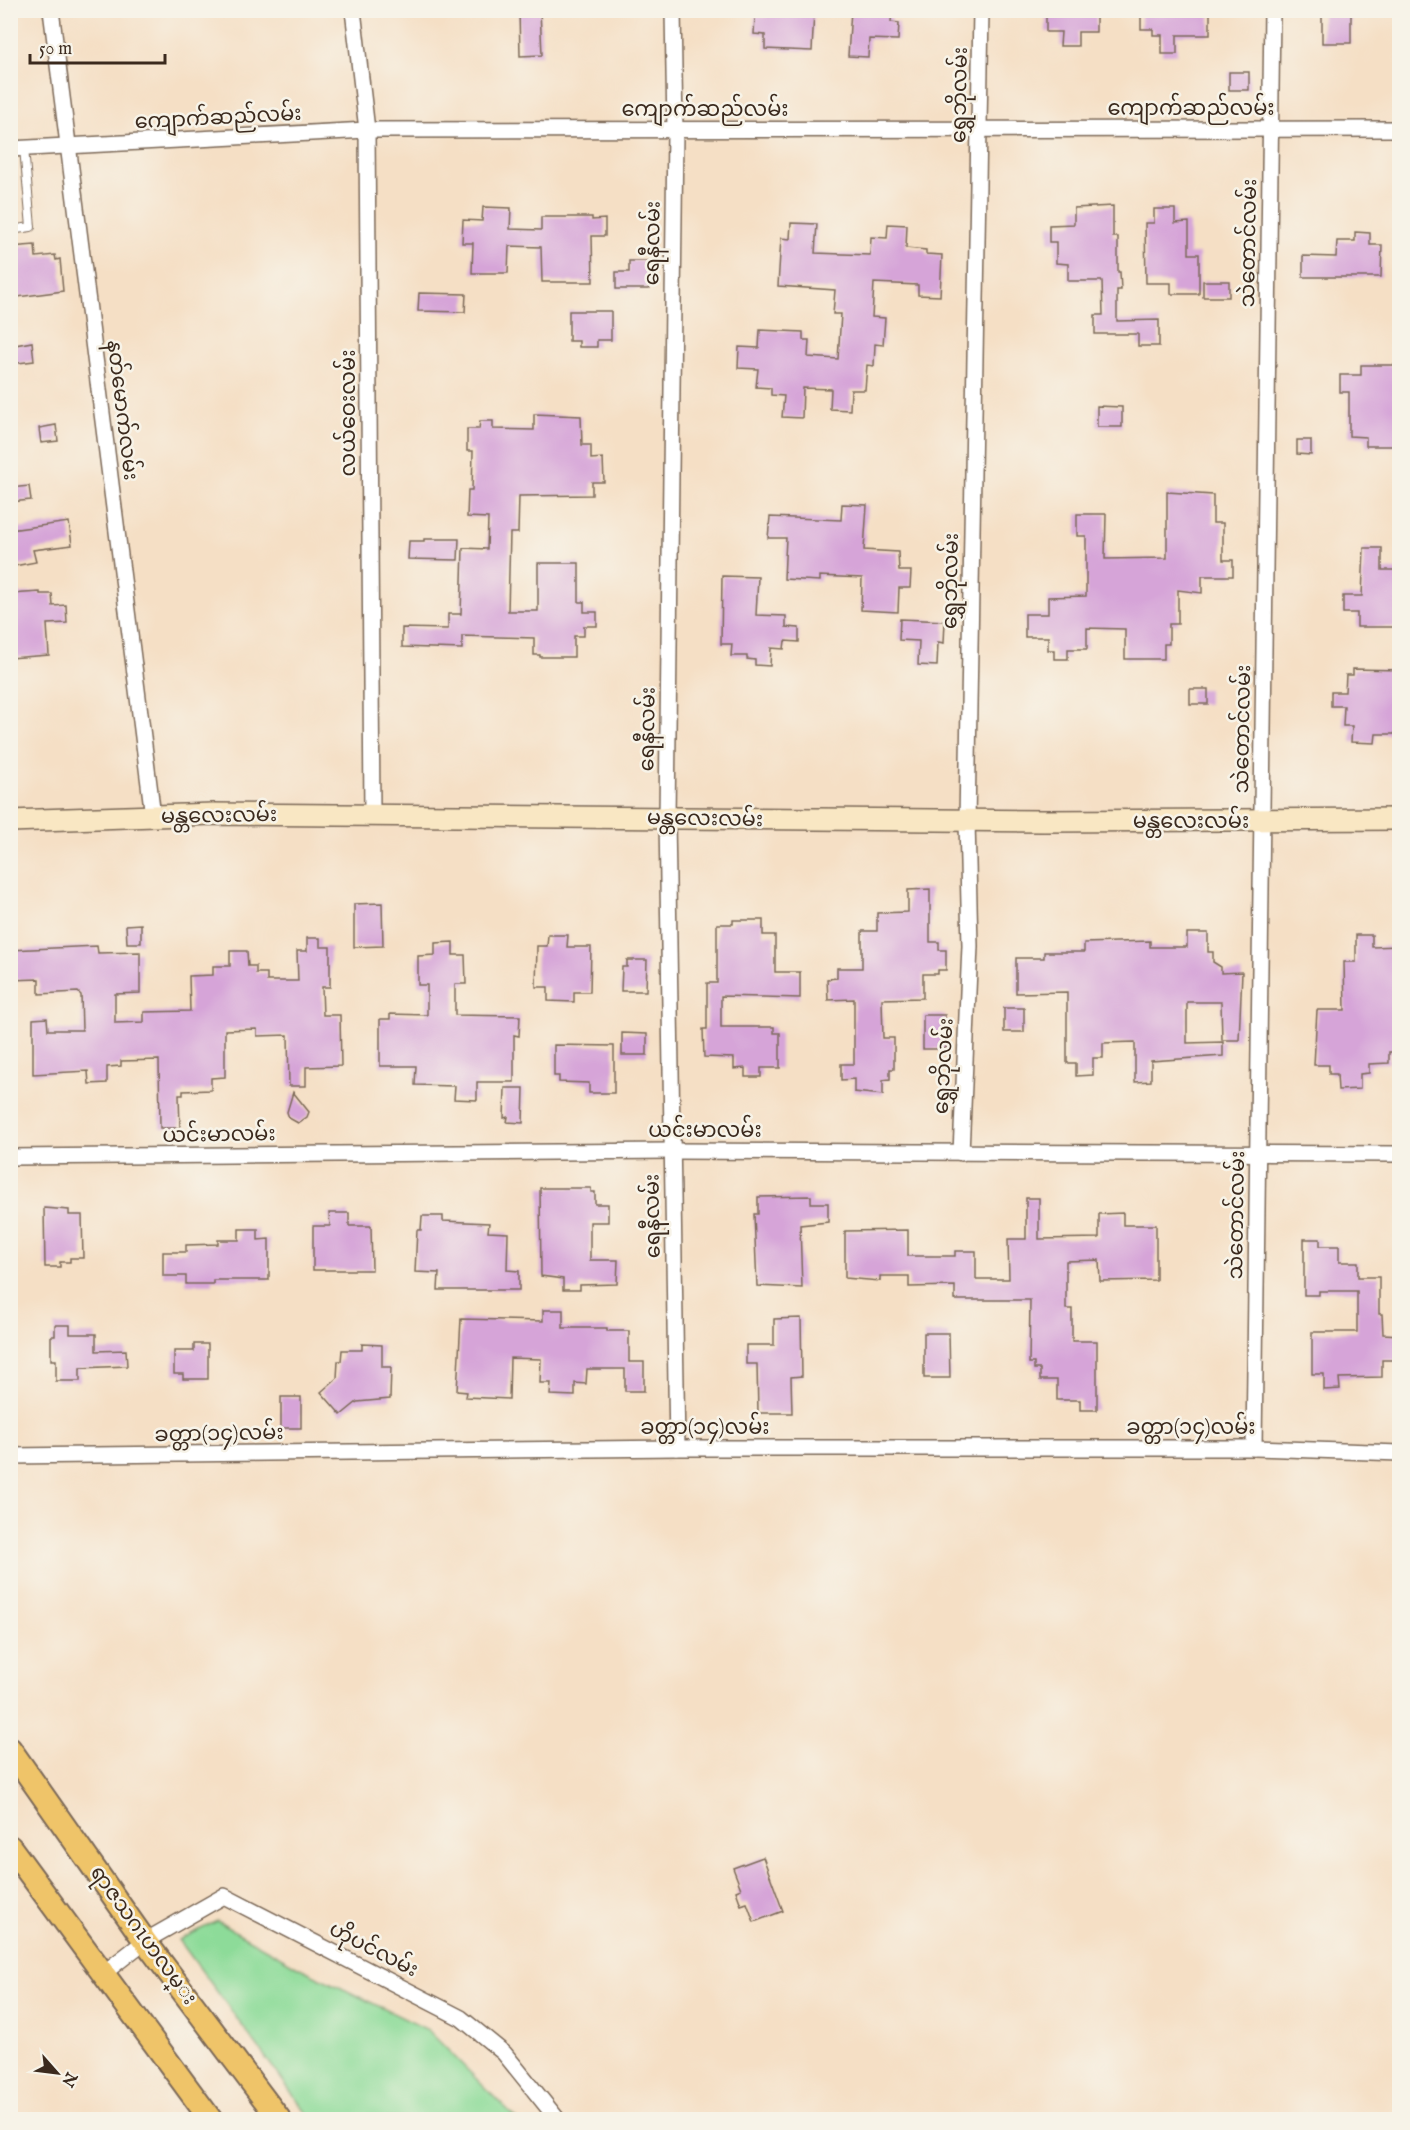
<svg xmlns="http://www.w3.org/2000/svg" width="1410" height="2130" viewBox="0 0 1410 2130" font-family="'IM FELL English','Noto Sans Myanmar',serif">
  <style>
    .green { fill: #8ddb99; stroke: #64825c; stroke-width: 1.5 }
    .building { fill: #d6a4d8 }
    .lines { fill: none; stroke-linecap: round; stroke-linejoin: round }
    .lane-casing { stroke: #7c6958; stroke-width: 10 }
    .street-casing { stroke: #7c6958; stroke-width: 18 }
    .secondary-casing { stroke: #7c6958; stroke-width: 24 }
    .primary-casing { stroke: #7c6958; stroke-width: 26 }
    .lane { stroke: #fff; stroke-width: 8 }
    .street { stroke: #fff; stroke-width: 15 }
    .secondary { stroke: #f9e7c3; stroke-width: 21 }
    .primary { stroke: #efc469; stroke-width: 22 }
    .labels { text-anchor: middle; stroke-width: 5; stroke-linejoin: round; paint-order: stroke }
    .street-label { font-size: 21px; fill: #3b2a1e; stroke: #f7f3e8 }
  </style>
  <rect width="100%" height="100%" fill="#f7f3e8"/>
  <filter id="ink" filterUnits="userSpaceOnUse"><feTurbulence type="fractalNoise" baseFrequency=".0167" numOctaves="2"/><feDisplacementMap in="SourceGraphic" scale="12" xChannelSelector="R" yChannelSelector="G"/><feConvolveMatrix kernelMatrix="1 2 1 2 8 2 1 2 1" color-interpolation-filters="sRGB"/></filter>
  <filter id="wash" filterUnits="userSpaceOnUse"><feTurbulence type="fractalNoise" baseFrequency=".008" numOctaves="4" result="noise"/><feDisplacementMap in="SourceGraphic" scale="24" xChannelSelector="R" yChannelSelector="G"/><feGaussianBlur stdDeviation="1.35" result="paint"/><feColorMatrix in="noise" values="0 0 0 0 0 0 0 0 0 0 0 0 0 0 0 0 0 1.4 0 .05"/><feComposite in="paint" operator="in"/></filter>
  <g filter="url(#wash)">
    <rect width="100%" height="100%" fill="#f5dfc5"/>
    <path class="green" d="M 217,1921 L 298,1967 L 428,2030 L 516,2119 L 311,2119 L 179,1940 Z"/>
    <g id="blocks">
      <g class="building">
        <path d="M 519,10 L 540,10 L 542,55 L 520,56 Z"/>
        <path d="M 767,10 L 814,10 L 812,51 L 765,49 L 765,35 L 754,34 L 755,16 L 766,17 Z"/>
        <path d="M 851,10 L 892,10 L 891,22 L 899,23 L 898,40 L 869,39 L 868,57 L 848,56 Z"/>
        <path d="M 1046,10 L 1096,10 L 1096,32 L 1078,32 L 1078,46 L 1060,46 L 1061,32 L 1046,32 Z"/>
        <path d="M 1141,10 L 1210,10 L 1210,35 L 1177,35 L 1177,54 L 1162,54 L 1162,35 L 1153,35 L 1153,29 L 1141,29 Z"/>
        <rect x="1322" y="13" width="29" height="30"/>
        <rect x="1229" y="72" width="20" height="18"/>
        <path d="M 1113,206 L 1113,237 L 1118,237 L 1118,272 L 1120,272 L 1121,290 L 1117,290 L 1117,321 L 1159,320 L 1159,346 L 1138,346 L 1138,334 L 1095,334 L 1095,315 L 1103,315 L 1102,281 L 1068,281 L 1068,264 L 1056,263 L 1056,242 L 1049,242 L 1049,225 L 1074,224 L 1074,208 Z"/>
        <path d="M 483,207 L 511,208 L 510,229 L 541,230 L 541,217 L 592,217 L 592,220 L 605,219 L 605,236 L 592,236 L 593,282 L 542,282 L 541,247 L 509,246 L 508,273 L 472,273 L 473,243 L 462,243 L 463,220 L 482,221 Z"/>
        <path d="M 1154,209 L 1175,209 L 1175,223 L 1189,222 L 1189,254 L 1199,254 L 1199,294 L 1171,294 L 1171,283 L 1146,283 L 1145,223 L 1154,223 Z"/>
        <path d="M 791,223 L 817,224 L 815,253 L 870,255 L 871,237 L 887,238 L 888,224 L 907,225 L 906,248 L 926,250 L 926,254 L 942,255 L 940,296 L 918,295 L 918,285 L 874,283 L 872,317 L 885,318 L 883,345 L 875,344 L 874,366 L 867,365 L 865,390 L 851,390 L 850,410 L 830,409 L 831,389 L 803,388 L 802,418 L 782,417 L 784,396 L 771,395 L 771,388 L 756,387 L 758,369 L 738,368 L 739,347 L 759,348 L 760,330 L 803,332 L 803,340 L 809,340 L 808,357 L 838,359 L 841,314 L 833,314 L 835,290 L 778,286 L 781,238 L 790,239 Z"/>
        <path d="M 1355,232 L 1370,233 L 1370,245 L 1382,245 L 1381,277 L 1303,277 L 1303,256 L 1336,257 L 1337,241 L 1355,241 Z"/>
        <path d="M 35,245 L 36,257 L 55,255 L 56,260 L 60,259 L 63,291 L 10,298 L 10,247 Z"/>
        <path d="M 629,261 L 649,261 L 649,289 L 616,289 L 616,272 L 629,272 Z"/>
        <rect x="1203" y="281" width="26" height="16"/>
        <path d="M 419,293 L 466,294 L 465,312 L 418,311 Z"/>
        <path d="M 569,311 L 611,311 L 611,340 L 597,340 L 597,347 L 579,347 L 579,341 L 569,341 Z"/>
        <path d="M 32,342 L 34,361 L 10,364 L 10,346 Z"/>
        <path d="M 1361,365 L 1400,365 L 1398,446 L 1366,446 L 1366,437 L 1349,436 L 1349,392 L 1340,392 L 1340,375 L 1361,375 Z"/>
        <path d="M 1097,406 L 1122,407 L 1122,427 L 1097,427 Z"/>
        <path d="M 534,414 L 581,416 L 582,445 L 591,445 L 591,459 L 603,458 L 604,482 L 592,482 L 592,495 L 519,496 L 518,533 L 510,533 L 508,611 L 538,611 L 538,563 L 579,563 L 579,602 L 584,602 L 584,612 L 597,612 L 597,626 L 584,626 L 584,636 L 574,636 L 574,657 L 540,657 L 540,655 L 534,655 L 534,638 L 462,636 L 462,649 L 402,647 L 402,628 L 448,629 L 448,614 L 461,614 L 463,548 L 487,549 L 488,518 L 467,517 L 468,490 L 472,490 L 473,451 L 467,451 L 467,429 L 479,429 L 480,421 L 493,421 L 493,429 L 534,430 Z"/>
        <path d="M 56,425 L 58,441 L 41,443 L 39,428 Z"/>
        <path d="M 1297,440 L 1311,440 L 1311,455 L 1297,454 Z"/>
        <path d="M 29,486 L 31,500 L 10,502 L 10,488 Z"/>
        <path d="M 1167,492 L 1213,495 L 1213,523 L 1223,523 L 1223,560 L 1233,560 L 1233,576 L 1202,576 L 1202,593 L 1178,590 L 1178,624 L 1169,624 L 1169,644 L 1164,644 L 1164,659 L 1125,659 L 1125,629 L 1087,628 L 1087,649 L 1068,649 L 1068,659 L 1054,659 L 1054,650 L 1048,650 L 1048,637 L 1025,637 L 1025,614 L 1048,614 L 1048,597 L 1086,596 L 1086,536 L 1077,536 L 1077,514 L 1106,514 L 1105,559 L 1167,558 Z"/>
        <path d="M 842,504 L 867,505 L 864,550 L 898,552 L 899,571 L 911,571 L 910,588 L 899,588 L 898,612 L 861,610 L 862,578 L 820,576 L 820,581 L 784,579 L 786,538 L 768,538 L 770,517 L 841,520 Z"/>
        <path d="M 69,522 L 72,545 L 33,550 L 36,562 L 14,566 L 10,530 Z"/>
        <path d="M 424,539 L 459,539 L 458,560 L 408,559 L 409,541 L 424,541 Z"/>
        <path d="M 1364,548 L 1382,548 L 1382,570 L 1400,570 L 1400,627 L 1357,627 L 1357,613 L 1343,613 L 1343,596 L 1362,596 Z"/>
        <path d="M 722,576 L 758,577 L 756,615 L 786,616 L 786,627 L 799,628 L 799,642 L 785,641 L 784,649 L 771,648 L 770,666 L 755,665 L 755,660 L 747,659 L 747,656 L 731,656 L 732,644 L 721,644 Z"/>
        <path d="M 40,592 L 40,594 L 52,594 L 53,606 L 66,605 L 67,623 L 47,624 L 49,655 L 10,658 L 10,594 Z"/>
        <path d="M 900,619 L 945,621 L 944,643 L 938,642 L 937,666 L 918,665 L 919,641 L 899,640 Z"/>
        <path d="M 1353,669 L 1400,670 L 1395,734 L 1376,734 L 1375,743 L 1351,742 L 1352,726 L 1343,726 L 1344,706 L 1331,706 L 1331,692 L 1345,692 L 1346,675 L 1353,675 Z"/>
        <rect x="1190" y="689" width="18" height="15"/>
        <path d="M 930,889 L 930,942 L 939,942 L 939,950 L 946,950 L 946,970 L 938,970 L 938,974 L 923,974 L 923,998 L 882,999 L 883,1038 L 894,1038 L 894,1069 L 890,1069 L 890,1079 L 883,1080 L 883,1095 L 854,1092 L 854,1079 L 841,1080 L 841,1064 L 854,1064 L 854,999 L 828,1000 L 827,979 L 837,978 L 837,968 L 862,968 L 862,931 L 877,931 L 877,913 L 908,912 L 908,890 Z"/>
        <path d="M 382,903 L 383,946 L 354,947 L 354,904 Z"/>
        <path d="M 733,920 L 763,920 L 763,935 L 775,935 L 775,972 L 800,972 L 800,998 L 721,996 L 721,1027 L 774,1027 L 774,1033 L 780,1033 L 780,1068 L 761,1068 L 761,1077 L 745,1077 L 745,1068 L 734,1069 L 734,1058 L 704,1057 L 703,1029 L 707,1029 L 707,983 L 717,983 L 717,924 L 733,924 Z"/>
        <path d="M 141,924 L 141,943 L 127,943 L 126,925 Z"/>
        <path d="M 1187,933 L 1208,933 L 1208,952 L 1213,952 L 1213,962 L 1221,967 L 1221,973 L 1242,972 L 1239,1040 L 1222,1040 L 1221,1002 L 1187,1002 L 1187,1043 L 1223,1042 L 1223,1056 L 1151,1061 L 1151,1081 L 1135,1082 L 1135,1042 L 1103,1043 L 1103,1058 L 1093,1058 L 1093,1075 L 1076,1076 L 1076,1063 L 1067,1063 L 1067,992 L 1016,993 L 1016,958 L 1044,958 L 1044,952 L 1084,952 L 1084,943 L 1150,941 L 1150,947 L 1187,947 Z"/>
        <path d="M 548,935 L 568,935 L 567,947 L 591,947 L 590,992 L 574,992 L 574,1002 L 548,1001 L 548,987 L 536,987 L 537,946 L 547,946 Z"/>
        <path d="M 1356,935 L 1372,935 L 1372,947 L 1400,946 L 1400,1052 L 1389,1052 L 1389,1063 L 1369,1064 L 1369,1073 L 1360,1074 L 1360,1089 L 1338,1090 L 1337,1074 L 1329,1074 L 1329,1065 L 1314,1065 L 1317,1010 L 1345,1010 L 1344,962 L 1356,962 Z"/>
        <path d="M 307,938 L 320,938 L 320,947 L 330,947 L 330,987 L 322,987 L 323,1015 L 340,1015 L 341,1066 L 306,1067 L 306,1086 L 289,1086 L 288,1035 L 257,1036 L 257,1029 L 225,1030 L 225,1077 L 211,1078 L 211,1090 L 183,1091 L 183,1095 L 179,1095 L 180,1128 L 160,1128 L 159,1060 L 121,1061 L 121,1066 L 107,1067 L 107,1083 L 89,1084 L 88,1071 L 33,1074 L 33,1019 L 47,1018 L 48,1030 L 82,1030 L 81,995 L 78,992 L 39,994 L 39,979 L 10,980 L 10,950 L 97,946 L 98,953 L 140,952 L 140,993 L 115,994 L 115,1023 L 144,1022 L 144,1012 L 190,1011 L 189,976 L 213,975 L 213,966 L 230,966 L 230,951 L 247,951 L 248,966 L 256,966 L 256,973 L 267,973 L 267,981 L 298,981 L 297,951 L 307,951 Z"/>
        <path d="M 453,942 L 453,955 L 465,955 L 466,984 L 455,984 L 455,1015 L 520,1016 L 519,1036 L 514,1035 L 514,1082 L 477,1082 L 477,1100 L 454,1099 L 455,1086 L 415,1085 L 416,1066 L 380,1066 L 380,1019 L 390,1019 L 390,1014 L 427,1015 L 427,985 L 418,985 L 418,956 L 435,955 L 435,943 Z"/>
        <path d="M 627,960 L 647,960 L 646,991 L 621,991 L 622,967 L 627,967 Z"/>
        <rect x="1004" y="1008" width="20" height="24"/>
        <path d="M 923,1015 L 945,1015 L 946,1049 L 923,1049 Z"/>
        <path d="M 622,1033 L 647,1034 L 647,1055 L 622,1055 Z"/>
        <path d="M 554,1045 L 614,1046 L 614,1093 L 589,1093 L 589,1083 L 559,1082 L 559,1076 L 554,1076 Z"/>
        <path d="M 505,1088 L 524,1088 L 523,1123 L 507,1122 L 508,1117 L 504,1118 Z"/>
        <path d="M 293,1092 L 309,1112 L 307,1117 L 298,1123 L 289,1118 L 287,1112 Z"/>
        <path d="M 540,1188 L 591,1188 L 591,1192 L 595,1192 L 595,1204 L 608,1204 L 608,1222 L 590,1222 L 590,1260 L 618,1260 L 617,1284 L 580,1285 L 580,1290 L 563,1290 L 563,1279 L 541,1276 Z"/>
        <path d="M 811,1196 L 811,1203 L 828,1203 L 828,1222 L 800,1225 L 802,1288 L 757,1286 L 754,1214 L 758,1214 L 758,1197 Z"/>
        <path d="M 1026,1198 L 1039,1198 L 1039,1239 L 1099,1238 L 1099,1214 L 1123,1213 L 1123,1225 L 1156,1225 L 1156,1280 L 1100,1281 L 1099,1260 L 1066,1261 L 1066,1309 L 1072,1309 L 1072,1341 L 1097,1341 L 1097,1410 L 1080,1410 L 1080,1400 L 1057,1400 L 1057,1380 L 1040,1380 L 1040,1369 L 1034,1369 L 1034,1363 L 1029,1363 L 1030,1300 L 955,1300 L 955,1286 L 909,1287 L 909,1276 L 880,1276 L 880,1281 L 845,1278 L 845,1231 L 908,1230 L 908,1256 L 955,1256 L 955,1251 L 976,1251 L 976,1279 L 1009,1279 L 1008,1239 L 1026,1239 Z"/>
        <path d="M 44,1208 L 69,1210 L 69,1215 L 82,1215 L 83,1258 L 70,1258 L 70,1262 L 60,1262 L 60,1267 L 45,1267 Z"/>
        <path d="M 329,1213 L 349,1213 L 349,1226 L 371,1226 L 372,1270 L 313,1270 L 313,1226 L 330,1226 Z"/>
        <path d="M 422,1216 L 443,1216 L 443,1221 L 489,1223 L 488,1232 L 508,1233 L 507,1270 L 519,1271 L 519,1290 L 438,1290 L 439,1273 L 415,1272 L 417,1230 L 421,1230 Z"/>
        <path d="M 239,1229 L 258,1229 L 258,1240 L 269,1239 L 269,1280 L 213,1280 L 213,1284 L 186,1284 L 186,1276 L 163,1276 L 163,1252 L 186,1252 L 186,1245 L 218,1244 L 218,1240 L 239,1240 Z"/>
        <path d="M 1304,1239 L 1320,1239 L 1320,1246 L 1339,1246 L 1339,1262 L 1358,1262 L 1358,1277 L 1379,1277 L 1379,1314 L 1382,1314 L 1383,1334 L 1400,1335 L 1400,1360 L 1382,1360 L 1382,1377 L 1339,1378 L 1340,1389 L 1324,1390 L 1324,1374 L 1312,1374 L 1312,1332 L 1357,1332 L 1357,1291 L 1319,1291 L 1319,1295 L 1304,1295 Z"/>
        <path d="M 543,1310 L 563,1310 L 563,1328 L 607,1328 L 607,1331 L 629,1331 L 629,1362 L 644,1362 L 644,1391 L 625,1391 L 625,1369 L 587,1369 L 586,1384 L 575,1383 L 575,1396 L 550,1395 L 551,1383 L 540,1383 L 541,1359 L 510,1358 L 509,1399 L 466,1397 L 467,1392 L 457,1391 L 461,1319 L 543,1321 Z"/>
        <path d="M 801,1318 L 802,1376 L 791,1377 L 792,1413 L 758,1413 L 757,1364 L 746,1364 L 746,1345 L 774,1345 L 774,1319 Z"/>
        <path d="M 55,1325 L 70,1325 L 70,1334 L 96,1334 L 96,1351 L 126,1350 L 127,1366 L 80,1368 L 80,1381 L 56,1381 L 56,1360 L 51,1360 L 51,1336 L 55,1336 Z"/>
        <path d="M 924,1333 L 949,1333 L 950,1378 L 924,1378 Z"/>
        <path d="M 194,1344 L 208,1344 L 208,1379 L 183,1379 L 183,1374 L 174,1374 L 174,1351 L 194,1351 Z"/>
        <path d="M 362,1344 L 382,1345 L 382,1367 L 391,1367 L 390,1399 L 357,1402 L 341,1415 L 321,1392 L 337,1378 L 338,1361 L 341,1361 L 342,1350 L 362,1350 Z"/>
        <rect x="281" y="1397" width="20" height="31"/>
        <path d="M 763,1857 L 783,1911 L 754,1922 L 747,1903 L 741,1905 L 736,1891 L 741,1889 L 733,1868 Z"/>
      </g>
    </g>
  </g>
  <g filter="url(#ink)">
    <use href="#blocks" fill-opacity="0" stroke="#7c6958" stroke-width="1.5"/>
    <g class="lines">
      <defs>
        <path id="lane" d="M 10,230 L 31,227 L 24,148"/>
        <g id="street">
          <path d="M 51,10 L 153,816"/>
          <path d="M 353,10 L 367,130 L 372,815"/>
          <path d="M 673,10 L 675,131 L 667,818 L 677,1448"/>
          <path d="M 10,149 L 367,130 L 1400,129"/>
          <path d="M 961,1153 L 970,946 L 967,821 L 981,10"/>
          <path d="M 10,1157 L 672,1151 L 1400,1154"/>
          <path d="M 1254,1448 L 1272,10"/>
          <path d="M 10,1456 L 677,1448 L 1254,1448 L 1400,1453"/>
          <path d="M 105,1972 L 145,1941 L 224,1896 L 461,2018 L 504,2053 L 558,2120"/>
        </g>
        <path id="secondary" d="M 10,821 L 213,814 L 1044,821 L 1400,819"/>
        <g id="primary">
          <path d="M 10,1749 L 145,1941 L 280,2120"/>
          <path d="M 10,1847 L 211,2120"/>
        </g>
      </defs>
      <use href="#lane" class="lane-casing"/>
      <use href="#street" class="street-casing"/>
      <use href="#secondary" class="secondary-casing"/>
      <use href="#primary" class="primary-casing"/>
      <use href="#lane" class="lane"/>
      <use href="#street" class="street"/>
      <use href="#secondary" class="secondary"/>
      <use href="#primary" class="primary"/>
    </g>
  </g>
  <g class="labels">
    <g class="street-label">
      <text transform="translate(959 95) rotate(-89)" y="7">ရွှေဘိုလမ်း</text>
      <text x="1191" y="115">ကျောက်ဆည်လမ်း</text>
      <text x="705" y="116">ကျောက်ဆည်လမ်း</text>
      <text transform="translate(218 117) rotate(-3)" y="7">ကျောက်ဆည်လမ်း</text>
      <text transform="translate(652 243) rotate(-89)" y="7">ရေနီလမ်း</text>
      <text transform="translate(1248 243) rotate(-89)" y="7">သဲတောင်လမ်း</text>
      <text transform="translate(123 410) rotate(83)" y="7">နတ်မောက်လမ်း</text>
      <text transform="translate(348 413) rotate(-90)" y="7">လယ်ဝေးလမ်း</text>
      <text transform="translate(950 581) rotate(-89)" y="7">ရွှေဘိုလမ်း</text>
      <text transform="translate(647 729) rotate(-89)" y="7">ရေနီလမ်း</text>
      <text transform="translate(1242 729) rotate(-89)" y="7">သဲတောင်လမ်း</text>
      <text transform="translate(219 815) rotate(-1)" y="7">မန္တလေးလမ်း</text>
      <text transform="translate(705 818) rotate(1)" y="7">မန္တလေးလမ်း</text>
      <text x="1191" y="828">မန္တလေးလမ်း</text>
      <text transform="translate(943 1066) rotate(-87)" y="7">ရွှေဘိုလမ်း</text>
      <text x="705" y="1137">ယင်းမာလမ်း</text>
      <text transform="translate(219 1134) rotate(-1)" y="7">ယင်းမာလမ်း</text>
      <text transform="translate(1236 1215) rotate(-89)" y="7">သဲတောင်လမ်း</text>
      <text transform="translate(652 1216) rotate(-91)" y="7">ရေနီလမ်း</text>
      <text x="705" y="1434">ခတ္တာ(၁၄)လမ်း</text>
      <text x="1191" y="1434">ခတ္တာ(၁၄)လမ်း</text>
      <text transform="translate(219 1433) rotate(-1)" y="7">ခတ္တာ(၁၄)လမ်း</text>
      <text transform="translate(144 1935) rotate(54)" y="7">ရာဇသဂၤဟလမ္း</text>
      <text transform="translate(374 1949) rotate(27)" y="7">ဟိုပင်လမ်း</text>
    </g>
  </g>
  <rect width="1410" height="2130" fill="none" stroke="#f7f3e8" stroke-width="36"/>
  <g transform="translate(57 2073) rotate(118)" stroke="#f7f3e8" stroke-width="4.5" paint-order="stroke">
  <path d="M0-4.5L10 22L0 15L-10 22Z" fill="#3b2a1e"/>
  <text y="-9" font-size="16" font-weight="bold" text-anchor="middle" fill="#3b2a1e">N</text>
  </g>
  <path d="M30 54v9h135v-9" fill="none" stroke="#3b2a1e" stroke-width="3"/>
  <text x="39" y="54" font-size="18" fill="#3b2a1e" stroke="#f7f3e8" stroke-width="4.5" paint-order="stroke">50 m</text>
</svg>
